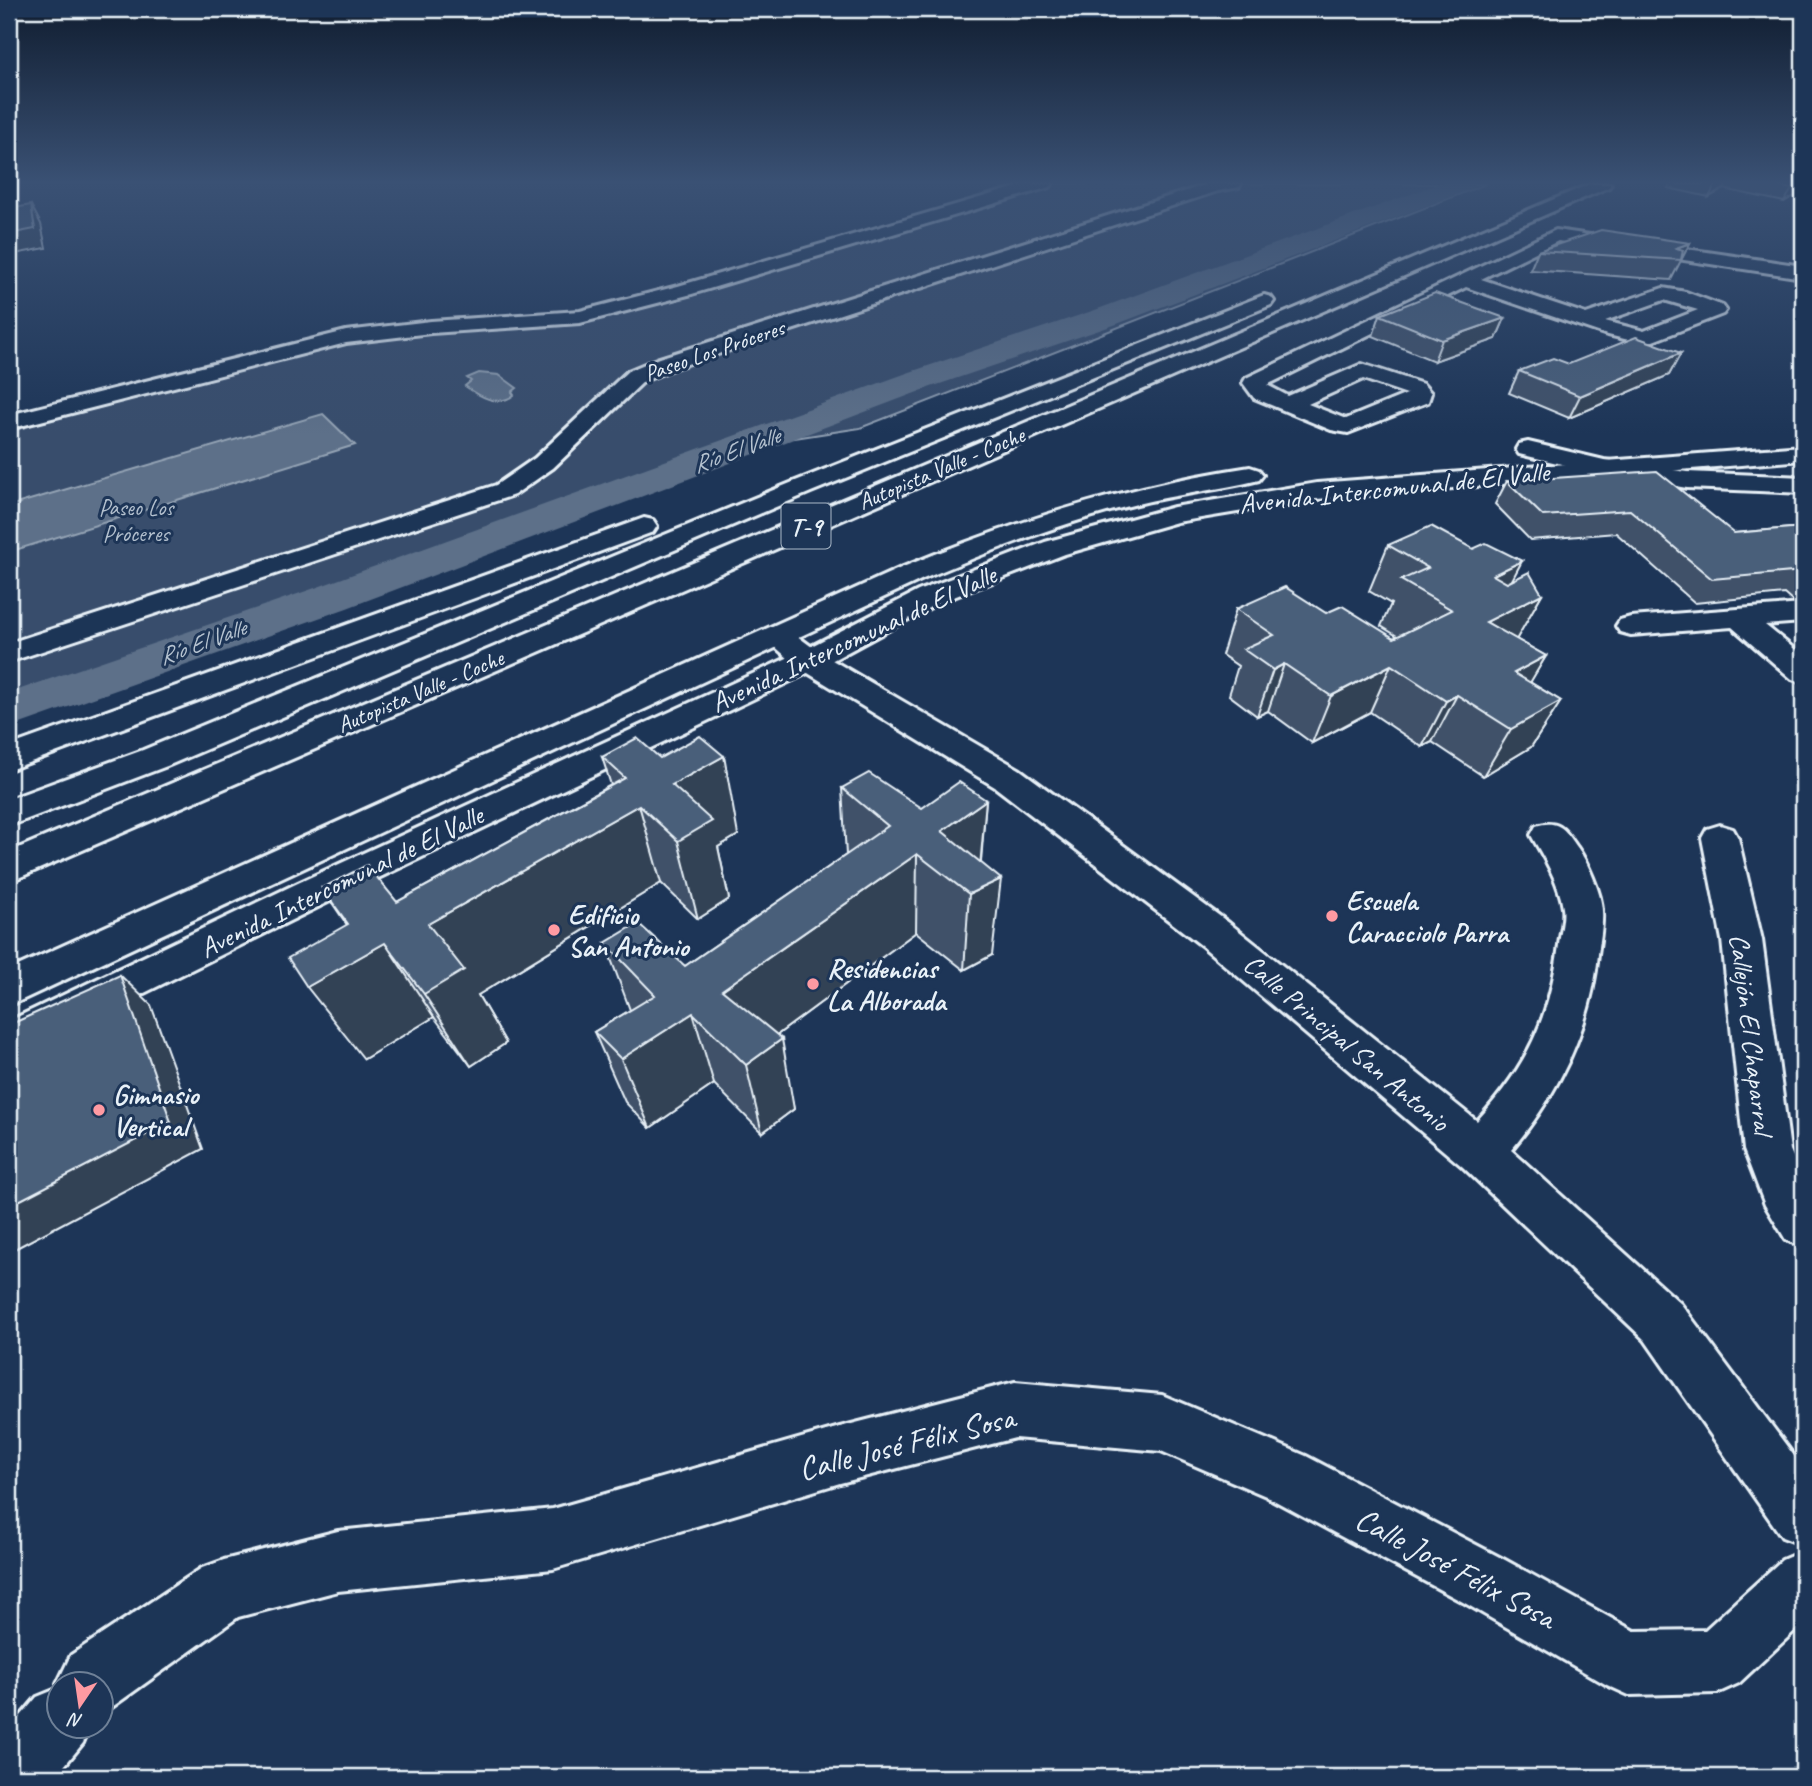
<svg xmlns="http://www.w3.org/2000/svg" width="1812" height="1786" viewBox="0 0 1812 1786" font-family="Caveat,sans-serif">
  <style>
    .green { fill: #374d6c; stroke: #909fb2; stroke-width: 2 }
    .water { fill: #5d7089; stroke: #95a4b5; stroke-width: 2 }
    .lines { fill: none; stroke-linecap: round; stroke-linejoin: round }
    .river { fill: #5d7089; fill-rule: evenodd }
    .minor-casing { stroke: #e8f1f8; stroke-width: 6 }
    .major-casing { stroke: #e8f1f8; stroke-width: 6 }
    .highway-casing { stroke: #e8f1f8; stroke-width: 6 }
    .minor { fill: #1d3557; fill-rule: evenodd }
    .major { fill: #1d3557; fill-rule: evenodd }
    .highway { fill: #1d3557; fill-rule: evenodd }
    .wall { fill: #3f5169; stroke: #e8f1f8; stroke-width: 2 }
    .shaded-wall { fill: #334255; stroke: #e8f1f8; stroke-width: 2 }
    .building { fill: #495e7a; stroke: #e8f1f8; stroke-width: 2 }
    .poi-dot { fill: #ff9aa2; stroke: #1d3557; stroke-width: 2.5 }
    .labels { text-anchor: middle; stroke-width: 6; stroke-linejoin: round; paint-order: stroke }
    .far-street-label { font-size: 23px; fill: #e8f1f8; stroke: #1d3557 }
    .far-park-label { font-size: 23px; fill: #b3c0ce; stroke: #1d3557 }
    .far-water-label { font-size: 24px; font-style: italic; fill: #b7c4d1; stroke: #1d3557 }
    .shield { fill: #1d3557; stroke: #abb9c8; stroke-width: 2 }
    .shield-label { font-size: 26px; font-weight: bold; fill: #e8f1f8 }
    .street-label { font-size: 28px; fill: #e8f1f8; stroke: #1d3557 }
    .poi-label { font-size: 28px; font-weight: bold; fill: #e8f1f8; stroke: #1d3557; text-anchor: start }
    .near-street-label { font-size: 33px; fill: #e8f1f8; stroke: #1d3557 }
  </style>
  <rect width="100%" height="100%" fill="#1d3557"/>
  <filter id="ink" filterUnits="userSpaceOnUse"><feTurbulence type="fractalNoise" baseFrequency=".0143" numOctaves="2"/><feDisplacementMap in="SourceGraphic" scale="14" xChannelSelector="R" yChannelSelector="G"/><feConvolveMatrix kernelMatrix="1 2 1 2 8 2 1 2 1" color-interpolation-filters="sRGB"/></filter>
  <g filter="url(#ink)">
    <path class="green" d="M 1030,184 L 1486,184 L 860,428 L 703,452 L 185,638 L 9,695 L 9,421 L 301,348 L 563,318 L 923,219 Z"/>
    <g class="water">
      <path d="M 479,373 L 499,375 L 517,388 L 512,392 L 514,395 C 498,408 479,396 465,386 L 471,381 L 467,378 Z"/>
      <path d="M 323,414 L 355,445 L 9,552 L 9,506 Z"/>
    </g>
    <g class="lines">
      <path class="river" d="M 1438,184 L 1474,184 L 1470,189 L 1117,324 L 931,387 L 347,608 L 9,728 L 9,693 L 315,588 L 907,373 L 1095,310 Z"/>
      <defs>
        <g id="minor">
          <path d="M 1027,184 L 1052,184 L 1050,187 L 692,294 L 580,323 L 431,333 L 346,343 L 9,429 L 9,415 L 346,331 L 431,321 L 580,311 L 678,286 Z"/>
          <path d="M 1208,184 L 1241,184 L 1239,187 L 1218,191 L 675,368 L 644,381 L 553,468 L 514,495 L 9,662 L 9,643 L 496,485 L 535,458 L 628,371 L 659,358 Z"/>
          <path d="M 1556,230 L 1803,266 L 1803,278 L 1558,241 L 1481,279 L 1586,314 L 1663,288 L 1686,292 L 1723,306 L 1726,310 L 1723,314 L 1653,341 L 1637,342 L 1604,334 L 1466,287 L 1267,385 L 1288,396 L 1362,364 L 1423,384 L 1431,393 L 1428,402 L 1348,433 L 1331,430 L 1254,398 L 1243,383 L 1246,378 ZM 1664,300 L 1698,310 L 1644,331 L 1605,321 ZM 1363,379 L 1407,394 L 1346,419 L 1308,404 Z"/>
          <path d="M 1528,442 L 1604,460 L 1687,472 L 1803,477 L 1803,493 L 1687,488 L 1604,474 L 1519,454 L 1516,449 L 1519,444 Z"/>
          <path d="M 1803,604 L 1803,622 L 1765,625 L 1803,656 L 1803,682 L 1792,679 L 1732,627 L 1631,635 L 1620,632 L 1616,626 L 1620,620 L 1631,617 Z"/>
          <path d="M 778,627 L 789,630 L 820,653 L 1019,769 L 1229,923 L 1477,1121 C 1528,1065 1549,1020 1559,945 C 1560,934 1565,919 1563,908 C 1559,881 1544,858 1531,835 L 1536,826 C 1559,819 1565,830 1577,847 C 1587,861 1602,894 1602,911 C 1603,925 1600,940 1598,954 C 1591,1027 1559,1093 1511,1150 L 1681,1304 L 1803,1468 L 1803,1545 L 1782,1537 L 1645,1340 L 1463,1167 L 1201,945 L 995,787 L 798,667 L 763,636 L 767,630 Z"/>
          <path d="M 1720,825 L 1733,829 L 1738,838 L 1762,940 L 1790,1150 L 1803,1179 L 1803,1247 L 1786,1240 L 1765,1205 L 1744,1150 L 1722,940 L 1702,838 L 1707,829 Z"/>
          <path d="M 1015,1382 L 1162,1395 L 1306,1456 L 1505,1560 L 1634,1631 L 1705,1630 L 1782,1560 L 1803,1551 L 1803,1623 L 1739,1683 L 1717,1693 L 1629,1695 L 1607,1685 L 1463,1602 L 1266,1496 L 1161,1451 L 1015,1438 L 840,1483 L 553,1569 L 338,1591 L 238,1617 L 112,1707 L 102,1711 L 102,1684 L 60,1684 L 60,1726 L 90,1726 L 83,1743 L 55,1777 L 9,1777 L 9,1730 L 37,1697 L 59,1688 L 57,1684 L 71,1655 L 202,1568 L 224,1560 L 338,1531 L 553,1509 L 840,1427 Z"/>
        </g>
        <g id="major">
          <path d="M 1803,446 L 1803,460 L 1317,499 L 1177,522 L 1065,554 L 938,603 L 820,667 L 326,903 L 9,1060 L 9,1021 L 298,883 L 798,653 L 918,591 L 1045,542 L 1174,507 L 1317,483 Z"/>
          <path d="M 1250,467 L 1259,470 L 1263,475 L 1259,480 C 1219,490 1177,494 1137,504 C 1063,522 992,550 923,579 L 9,1006 L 9,970 L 903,567 C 1015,521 1129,485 1250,467 Z"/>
        </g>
        <g id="highway">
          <path d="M 1590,184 L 1611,184 L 1609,187 L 9,882 L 9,852 Z"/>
          <path d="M 1264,295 L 1271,297 L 1274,301 L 1271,305 L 811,492 L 167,766 L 9,826 L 9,799 L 143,750 L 793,482 Z"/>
          <path d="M 644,518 L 653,520 L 657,526 L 653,532 L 9,770 L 9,746 Z"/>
        </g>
      </defs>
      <use href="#minor" class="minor-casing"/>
      <use href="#major" class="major-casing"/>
      <use href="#highway" class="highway-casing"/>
      <use href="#minor" class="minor"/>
      <use href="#major" class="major"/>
      <use href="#highway" class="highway"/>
    </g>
    <g class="wall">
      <path d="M 1670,184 L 1803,184 L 1784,202 L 1724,189 L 1709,197 L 1668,188 Z"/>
      <path d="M 1690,243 L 1671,280 L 1530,270 L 1538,251 Z"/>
      <path d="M 1380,315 L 1505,318 L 1496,339 L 1434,361 L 1373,336 Z"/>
      <path d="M 1681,353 L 1669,375 L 1569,418 L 1509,393 L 1519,371 L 1569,364 Z"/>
      <path d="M 1507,481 L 1734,533 L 1803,527 L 1803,602 L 1793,602 L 1784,594 L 1695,603 L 1616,533 L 1530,540 L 1495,504 Z"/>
      <path d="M 1388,545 L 1512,580 L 1542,594 L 1516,639 L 1546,656 L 1530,682 L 1561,701 L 1531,747 L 1483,776 L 1432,742 L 1422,747 L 1370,712 L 1312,743 L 1268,711 L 1257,716 L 1229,695 L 1238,666 L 1222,655 L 1236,609 L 1326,613 L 1394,638 L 1397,636 L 1381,626 L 1391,604 L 1369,591 Z"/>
      <path d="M 602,757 L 738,835 L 718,847 L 729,899 L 698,919 L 661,883 L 478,995 L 506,1043 L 471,1066 L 434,1017 L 364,1059 L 347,925 L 322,888 L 397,902 L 611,785 Z"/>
      <path d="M 842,788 L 922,808 L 986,800 L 981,862 L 992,955 L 964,970 L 916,932 L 777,1035 L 794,1109 L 762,1133 L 714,1084 L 650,1128 L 625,1102 L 594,1032 L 630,1010 L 605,943 L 685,966 L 846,855 Z"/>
    </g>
    <g class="shaded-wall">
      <path d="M 1716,184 L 1726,184 L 1724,189 L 1709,197 Z"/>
      <path d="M 1800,184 L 1803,184 L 1803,191 L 1784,202 L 1792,189 Z"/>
      <path d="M 31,205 L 41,224 L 46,248 L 9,255 L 9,234 Z"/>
      <path d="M 1690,243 L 1681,260 L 1676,248 Z"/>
      <path d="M 1505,318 L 1496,339 L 1434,361 L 1442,340 Z"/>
      <path d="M 1681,353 L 1669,375 L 1569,418 L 1580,396 Z"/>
      <path d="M 1522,561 L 1498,607 L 1493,575 Z"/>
      <path d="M 1542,594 L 1516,640 L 1486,622 Z"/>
      <path d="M 1546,656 L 1518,703 L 1514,673 Z"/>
      <path d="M 1284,664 L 1268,711 L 1257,716 L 1273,670 Z"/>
      <path d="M 1391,665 L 1370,712 L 1312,743 L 1331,696 Z"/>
      <path d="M 1457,695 L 1432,742 L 1422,747 L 1446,701 Z"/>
      <path d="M 1561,701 L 1531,747 L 1483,776 L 1511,729 Z"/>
      <path d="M 724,756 L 738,835 L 718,847 L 729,899 L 698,919 L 678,841 L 672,785 Z"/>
      <path d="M 986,800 L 979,878 L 942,831 Z"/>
      <path d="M 639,805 L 661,883 L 478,995 L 506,1043 L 471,1066 L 424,994 L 428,924 Z"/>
      <path d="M 917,854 L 916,932 L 742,1061 L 722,990 Z"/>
      <path d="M 1001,879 L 992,955 L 964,970 L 969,894 Z"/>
      <path d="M 385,943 L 434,1017 L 364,1059 L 307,987 Z"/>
      <path d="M 120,975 L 151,1005 L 203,1149 L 9,1252 L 9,1206 Z"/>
      <path d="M 693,1013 L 714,1084 L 650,1128 L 621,1059 Z"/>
      <path d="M 782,1039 L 794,1109 L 762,1133 L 746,1065 Z"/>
    </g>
    <g class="building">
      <path d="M 1769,184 L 1800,184 L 1792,189 Z"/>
      <path d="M 31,205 L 35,229 L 9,234 L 9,209 Z"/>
      <path d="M 1601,230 L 1690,243 L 1676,248 L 1683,250 L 1681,260 L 1538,251 Z"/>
      <path d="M 1435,293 L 1505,318 L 1442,340 L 1380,315 Z"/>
      <path d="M 1636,337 L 1681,353 L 1580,396 L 1519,371 L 1553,358 L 1569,364 Z"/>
      <path d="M 1657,471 L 1734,533 L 1803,527 L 1803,571 L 1712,579 L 1630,510 L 1543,516 L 1507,481 Z"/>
      <path d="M 1431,526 L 1473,549 L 1486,543 L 1522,561 L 1493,575 L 1507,583 L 1529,572 L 1542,594 L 1486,622 L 1546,656 L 1514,673 L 1561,701 L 1511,729 L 1457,695 L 1446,701 L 1391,665 L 1331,696 L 1284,664 L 1273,670 L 1243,649 L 1274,635 L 1236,609 L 1285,587 L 1326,613 L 1342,606 L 1394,638 L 1452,610 L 1401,580 L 1428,568 L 1388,545 Z"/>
      <path d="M 700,736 L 724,756 L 672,785 L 712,821 L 678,841 L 639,805 L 428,924 L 464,970 L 424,994 L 385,943 L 307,987 L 288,958 L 348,924 L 322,888 L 367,865 L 397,902 L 625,778 L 602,757 L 637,738 L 660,758 Z"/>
      <path d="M 869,773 L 922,808 L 959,782 L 986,800 L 942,831 L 1001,879 L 969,894 L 917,854 L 722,990 L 782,1039 L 746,1065 L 693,1013 L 621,1059 L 594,1032 L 655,995 L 605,943 L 638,923 L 685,966 L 888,826 L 842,788 Z"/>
      <path d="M 120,975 L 171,1122 L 9,1206 L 9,1025 Z"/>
    </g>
  </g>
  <linearGradient id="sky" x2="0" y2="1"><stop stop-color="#101d30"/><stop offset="0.42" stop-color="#3a5174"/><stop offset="1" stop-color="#3a5174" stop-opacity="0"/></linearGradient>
  <rect width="1812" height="434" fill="url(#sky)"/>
  <g class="poi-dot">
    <circle cx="1332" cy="916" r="7"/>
    <circle cx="554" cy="930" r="7"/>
    <circle cx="813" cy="984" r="7"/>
    <circle cx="99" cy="1110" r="7"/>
  </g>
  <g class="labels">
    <g class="far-street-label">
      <text transform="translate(714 350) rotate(-19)" y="8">Paseo Los Próceres</text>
      <text transform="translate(941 468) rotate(-23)" y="8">Autopista Valle - Coche</text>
      <text transform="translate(420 691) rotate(-23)" y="8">Autopista Valle - Coche</text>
    </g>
    <g class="far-park-label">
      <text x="136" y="515">Paseo Los<tspan x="136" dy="26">Próceres</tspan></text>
    </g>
    <g class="far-water-label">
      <text transform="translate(736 450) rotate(-20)" y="8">Río El Valle</text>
      <text transform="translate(202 642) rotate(-20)" y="8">Río El Valle</text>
    </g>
    <rect class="shield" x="781.5" y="503.5" width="49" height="45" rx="5"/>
    <g class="shield-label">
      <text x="806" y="535">T-9</text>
    </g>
    <g class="street-label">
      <text transform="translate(1394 487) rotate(-6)" y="10">Avenida Intercomunal de El Valle</text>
      <text transform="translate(853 638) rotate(-25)" y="10">Avenida Intercomunal de El Valle</text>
      <text transform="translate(341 881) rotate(-26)" y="10">Avenida Intercomunal de El Valle</text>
      <text transform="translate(1752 1034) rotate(83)" y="10">Callejón El Chaparral</text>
      <text transform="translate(1347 1042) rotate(40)" y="10">Calle Principal San Antonio</text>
    </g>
    <g class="poi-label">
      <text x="1346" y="910">Escuela<tspan x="1346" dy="32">Caracciolo Parra</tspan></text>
      <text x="568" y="924">Edificio<tspan x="568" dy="32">San Antonio</tspan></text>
      <text x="827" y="978">Residencias<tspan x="827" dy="32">La Alborada</tspan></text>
      <text x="113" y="1104">Gimnasio<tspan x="113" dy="32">Vertical</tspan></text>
    </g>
    <g class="near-street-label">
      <text transform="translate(906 1442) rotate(-14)" y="12">Calle José Félix Sosa</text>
      <text transform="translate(1456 1567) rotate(28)" y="12">Calle José Félix Sosa</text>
    </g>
  </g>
  <rect width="1812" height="1786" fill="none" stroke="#1d3557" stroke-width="35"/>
  <rect x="18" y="18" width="1777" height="1751" fill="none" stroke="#e8f1f8" stroke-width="2.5" filter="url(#ink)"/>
  <g transform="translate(80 1705) rotate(193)"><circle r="33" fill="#1d3557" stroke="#6e8097" stroke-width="2"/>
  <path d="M0-5L12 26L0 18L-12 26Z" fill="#ff9aa2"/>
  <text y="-10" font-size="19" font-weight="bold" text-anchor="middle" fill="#e8f1f8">N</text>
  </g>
</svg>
